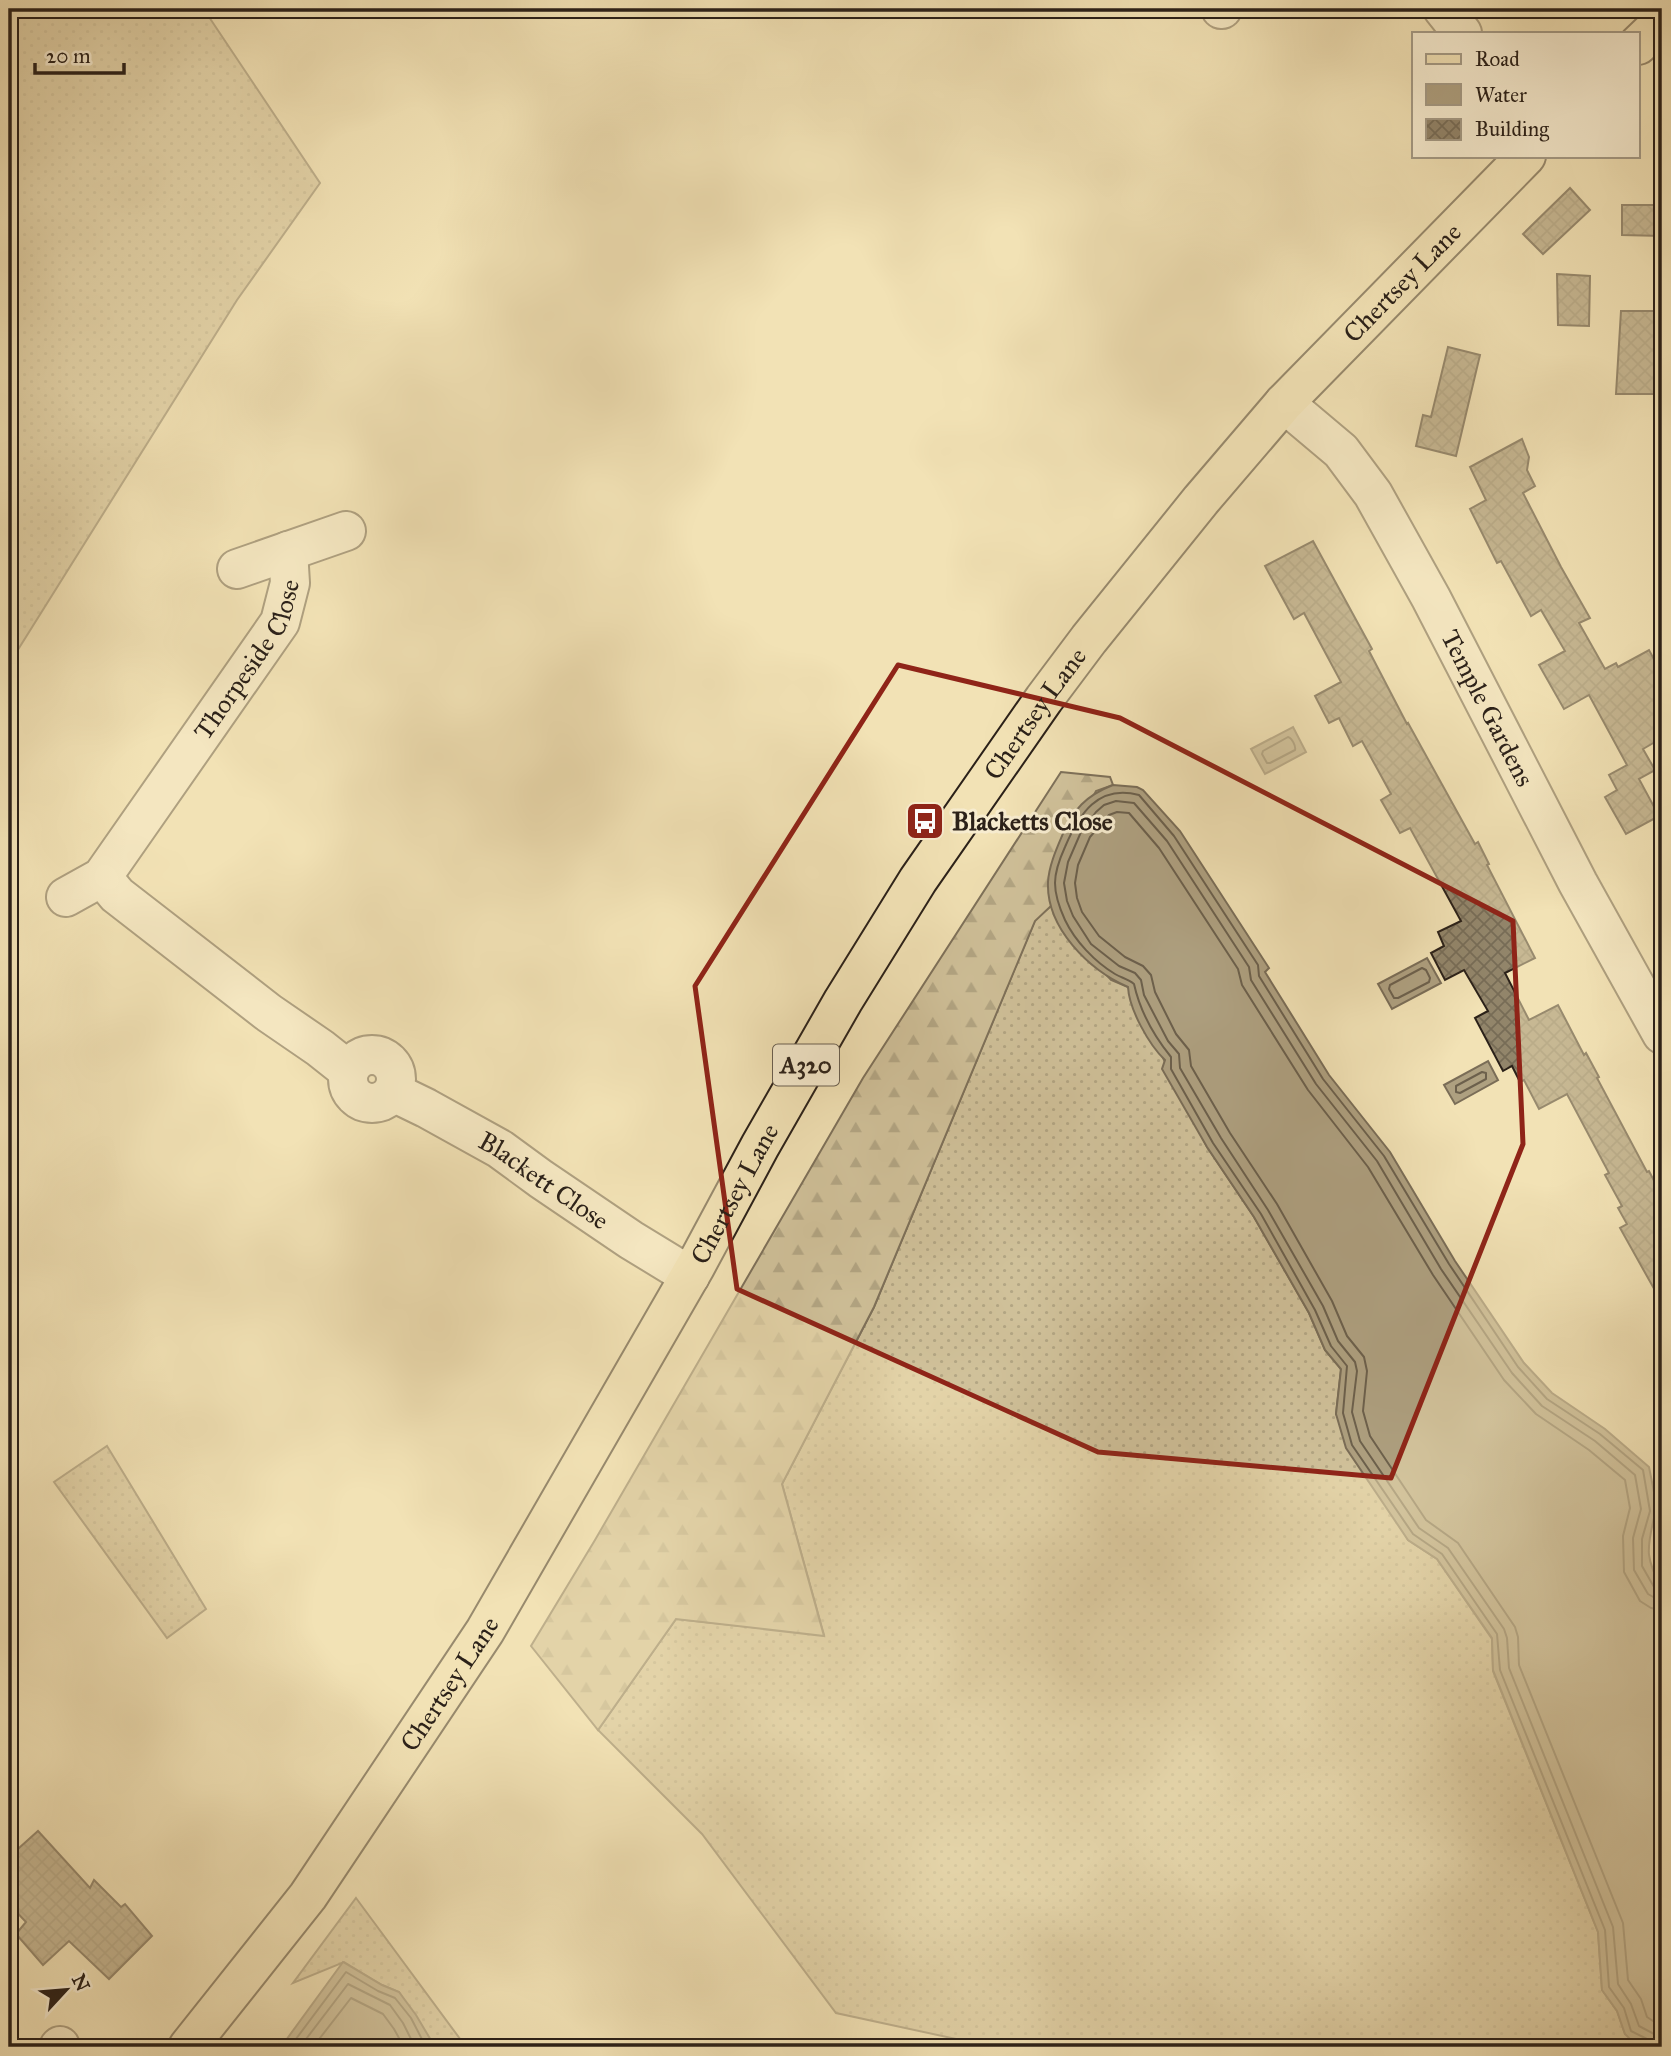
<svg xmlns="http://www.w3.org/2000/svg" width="1671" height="2056" viewBox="0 0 1671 2056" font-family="'IM FELL Great Primer',serif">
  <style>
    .grass { fill: url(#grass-dots); stroke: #7e715a; stroke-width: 2 }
    .forest { fill: url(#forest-firs); stroke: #7e715a; stroke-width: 2 }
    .water { fill: #aea080; stroke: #7a6d57; stroke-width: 2 }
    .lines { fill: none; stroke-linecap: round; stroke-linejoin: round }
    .shore { stroke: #6c604c; stroke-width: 2 }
    .building { fill: url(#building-cross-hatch); stroke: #2b2119; stroke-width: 2 }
    .minor-casing { stroke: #5d5140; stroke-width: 42 }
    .major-casing { stroke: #2b2119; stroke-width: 42 }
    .minor { stroke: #f7eccf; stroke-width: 38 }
    .major { stroke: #f2e2b5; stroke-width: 38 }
    .marked { fill: none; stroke: #8f2418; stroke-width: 5; stroke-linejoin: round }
    .labels { text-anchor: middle; stroke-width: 6; stroke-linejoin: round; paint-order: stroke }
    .shield { fill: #f7eccf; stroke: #685e50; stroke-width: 2 }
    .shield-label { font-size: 24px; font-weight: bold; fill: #2b2119 }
    .street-label { font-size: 26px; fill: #2b2119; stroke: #f7eccf }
    .poi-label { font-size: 26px; font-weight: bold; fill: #2b2119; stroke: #f7eccf; text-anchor: start }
  </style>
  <defs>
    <pattern id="grass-dots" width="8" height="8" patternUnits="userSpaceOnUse" patternTransform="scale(1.75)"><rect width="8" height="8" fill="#d0c19a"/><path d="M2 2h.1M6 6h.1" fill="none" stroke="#b3a684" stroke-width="1.8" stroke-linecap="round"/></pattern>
    <pattern id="forest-firs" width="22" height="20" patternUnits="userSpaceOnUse" patternTransform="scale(1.75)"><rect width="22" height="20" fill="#d0c19a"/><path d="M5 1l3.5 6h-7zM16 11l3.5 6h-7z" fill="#b3a684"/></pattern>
    <pattern id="building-cross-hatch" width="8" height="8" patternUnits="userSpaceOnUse" patternTransform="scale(1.75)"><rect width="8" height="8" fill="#92856a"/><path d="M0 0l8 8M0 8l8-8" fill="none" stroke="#776c56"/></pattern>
  </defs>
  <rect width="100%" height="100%" fill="#f2e2b5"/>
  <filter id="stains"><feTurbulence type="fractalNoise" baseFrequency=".00286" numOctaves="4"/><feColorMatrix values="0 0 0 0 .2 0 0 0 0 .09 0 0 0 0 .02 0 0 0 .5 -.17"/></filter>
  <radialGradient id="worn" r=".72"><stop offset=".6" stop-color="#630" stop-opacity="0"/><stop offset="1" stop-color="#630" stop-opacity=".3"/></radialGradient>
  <g class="grass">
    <path d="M 9,9 L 206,9 L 205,11 L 320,183 L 237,300 L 9,664 Z"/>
    <path d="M 1052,905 L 1059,924 L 1111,980 L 1128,987 L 1207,1147 L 1254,1217 L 1309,1313 L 1325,1350 L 1341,1369 L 1336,1414 L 1408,1540 L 1437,1559 L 1492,1639 L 1493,1671 L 1598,1932 L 1602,1990 L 1617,2011 L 1625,2034 L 1649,2047 L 1453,2047 C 1441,2040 1429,2040 1417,2047 L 993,2047 L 836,2013 L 702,1834 L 598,1730 L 676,1619 L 824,1635 L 782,1484 L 874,1307 L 1035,920 Z"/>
    <path d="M 107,1446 L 206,1609 L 167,1638 L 54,1482 Z"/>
    <path d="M 356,1898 L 466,2047 L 435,2047 L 399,1992 L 382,1985 L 344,1962 L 293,1983 Z"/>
  </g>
  <path class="forest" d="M 1061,772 L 1110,777 L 1113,785 L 1096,791 L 1048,883 L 1052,905 L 1035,921 L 874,1307 L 782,1484 L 824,1636 L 676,1619 L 598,1730 L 531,1646 L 595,1540 L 863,1078 Z"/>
  <g class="water">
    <path d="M 1293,727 L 1306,752 L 1265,774 L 1251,749 Z"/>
    <path d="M 1113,785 L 1137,787 L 1143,790 L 1180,831 L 1269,968 L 1265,972 L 1329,1075 L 1390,1152 L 1455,1261 L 1524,1363 L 1552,1393 L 1605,1429 L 1649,1467 L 1659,1517 L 1654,1518 C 1646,1551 1646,1559 1662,1589 L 1662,2047 L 1649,2047 L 1631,2040 L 1625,2034 L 1617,2011 L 1602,1990 L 1598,1932 L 1493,1670 L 1492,1638 L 1437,1559 L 1408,1540 L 1346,1448 L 1336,1414 L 1341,1369 L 1325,1350 L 1309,1313 L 1254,1217 L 1207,1147 L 1162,1069 L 1165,1060 C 1149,1045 1129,1009 1128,987 C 1089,970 1046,928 1048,882 C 1049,866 1056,850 1062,836 C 1072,810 1087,795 1113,785 Z"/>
    <path d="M 1427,958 L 1441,983 L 1392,1009 L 1378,984 Z"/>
    <path d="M 1488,1061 L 1498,1080 L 1455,1104 L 1444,1085 Z"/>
    <path d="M 343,1962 L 382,1985 L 399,1992 L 416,2015 L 435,2047 L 281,2047 Z"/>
  </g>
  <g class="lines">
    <g class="shore">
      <path d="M 1288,737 C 1292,738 1296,746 1295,750 L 1270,763 L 1267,763 L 1262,754 L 1263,751 Z"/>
      <path d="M 1422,968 L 1426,970 L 1430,978 L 1429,982 L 1398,998 L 1394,998 L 1389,989 L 1390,985 Z"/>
      <path d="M 1482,1072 L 1486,1073 L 1486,1079 L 1460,1093 L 1456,1092 L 1456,1086 Z"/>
      <path d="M 1662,1610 L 1651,1608 L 1640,1601 L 1624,1572 L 1623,1536 L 1630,1508 L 1625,1480 L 1589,1450 L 1536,1414 L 1504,1380 L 1433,1275 L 1368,1167 L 1308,1090 L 1242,985 L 1238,969 L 1159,848 L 1129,813 L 1117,812 L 1109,815 L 1090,837 L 1078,865 L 1075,883 L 1077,898 L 1082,912 L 1099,936 L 1125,957 L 1143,966 L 1151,975 L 1155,992 L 1176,1034 L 1189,1050 L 1191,1066 L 1230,1133 L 1277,1204 L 1332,1301 L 1347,1336 L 1364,1357 L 1367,1371 L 1363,1411 L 1370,1436 L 1426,1520 L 1458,1543 L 1515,1627 L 1518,1637 L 1519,1665 L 1623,1923 L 1628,1980 L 1641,1999 L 1647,2017 L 1662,2027"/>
      <path d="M 290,2047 L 346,1972 L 378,1991 L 395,1998 L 411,2018 L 426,2047"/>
      <path d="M 300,2047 L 348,1984 L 390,2005 L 403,2023 L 415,2047"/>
      <path d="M 313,2047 L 351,1998 L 383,2014 L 394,2029 L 404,2047"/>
      <path d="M 1650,2047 L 1647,2039 L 1631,2031 L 1624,2008 L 1609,1987 L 1605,1930 L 1500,1670 L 1497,1634 L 1442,1554 L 1413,1534 L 1352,1445 L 1343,1413 L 1347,1366 L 1331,1346 L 1315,1310 L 1261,1214 L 1213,1143 L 1171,1069 L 1171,1057 C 1154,1036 1140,1011 1134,984 C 1128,979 1122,978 1115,974 C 1095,962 1075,941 1065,920 C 1060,909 1055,895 1055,883 C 1055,871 1060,858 1065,847 C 1079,814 1098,784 1139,795 L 1174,836 L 1258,965 L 1259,976 L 1323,1079 L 1384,1156 L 1449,1264 L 1518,1367 L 1547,1399 L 1600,1434 L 1643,1470 L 1650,1511 L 1642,1539 L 1642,1566 L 1654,1587 L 1662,1590"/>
      <path d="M 1658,2047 L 1654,2034 L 1639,2026 L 1631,2004 L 1618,1984 L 1613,1927 L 1509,1668 L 1507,1638 L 1504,1629 L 1448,1548 L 1419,1528 L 1360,1441 L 1352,1412 L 1357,1371 L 1355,1362 L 1338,1341 L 1323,1306 L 1268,1210 L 1221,1138 L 1180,1068 L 1179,1054 L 1168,1041 L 1144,995 L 1141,980 L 1135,973 L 1119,966 L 1091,944 L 1073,916 L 1067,901 L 1064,883 L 1068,862 L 1081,832 L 1096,812 L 1104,805 L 1116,801 L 1134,803 L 1167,841 L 1249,967 L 1251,980 L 1316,1084 L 1377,1161 L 1441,1269 L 1512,1373 L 1542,1406 L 1595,1441 L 1635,1475 L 1641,1509 L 1633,1538 L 1634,1570 L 1648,1594 L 1655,1598 L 1662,1599"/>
    </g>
  </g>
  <g class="building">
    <path d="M 1570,188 L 1590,210 L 1543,254 L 1523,234 Z"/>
    <path d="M 1622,205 L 1662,205 L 1662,236 L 1622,235 Z"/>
    <path d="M 1557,274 L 1590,276 L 1589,326 L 1558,325 Z"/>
    <path d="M 1621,311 L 1662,311 L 1662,394 L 1616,394 Z"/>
    <path d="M 1448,347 L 1480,355 L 1456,456 L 1416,446 L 1423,415 L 1431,417 Z"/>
    <path d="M 1522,439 L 1529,457 L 1527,470 L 1535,486 L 1523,493 L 1561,567 L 1590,618 L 1579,623 L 1605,669 L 1616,663 L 1618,667 L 1649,650 L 1662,674 L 1662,738 L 1643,749 L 1655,770 L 1639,779 L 1659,816 L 1626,834 L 1605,797 L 1617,790 L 1609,775 L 1627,765 L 1589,695 L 1564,709 L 1539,665 L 1565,651 L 1541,610 L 1531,616 L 1501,561 L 1497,563 L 1470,509 L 1486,500 L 1470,467 Z"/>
    <path d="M 1313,541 L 1372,649 L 1369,651 L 1407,724 L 1408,723 L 1475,844 L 1478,842 L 1489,864 L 1487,865 L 1535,958 L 1505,973 L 1529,1020 L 1558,1005 L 1584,1055 L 1586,1053 L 1599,1077 L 1597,1078 L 1647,1172 L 1649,1171 L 1662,1196 L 1662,1303 L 1620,1228 L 1627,1224 L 1618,1208 L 1622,1206 L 1605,1175 L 1609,1173 L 1567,1094 L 1539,1109 L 1524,1080 L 1520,1082 L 1512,1066 L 1503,1071 L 1475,1018 L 1488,1011 L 1464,970 L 1445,980 L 1431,953 L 1444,946 L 1438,932 L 1461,921 L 1410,828 L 1400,833 L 1381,800 L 1391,794 L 1362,741 L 1353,746 L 1339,718 L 1329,723 L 1315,696 L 1341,682 L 1304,613 L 1294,619 L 1265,566 Z"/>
    <path d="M 38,1831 L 90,1888 L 94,1880 L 121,1907 L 125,1904 L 152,1936 L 109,1979 L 69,1941 L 43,1965 L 16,1934 L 26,1922 L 9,1904 L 9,1857 Z"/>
  </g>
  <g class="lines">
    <defs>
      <g id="minor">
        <path d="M 1221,9 L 1222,9"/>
        <path d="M 1443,9 L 1462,33"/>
        <path id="s1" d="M 1284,403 L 1341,451 L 1373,494 L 1431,598 L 1578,883 L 1662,1034"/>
        <path d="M 237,569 L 346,531"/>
        <path d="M 102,877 L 117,895 L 269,1013 L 320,1048 L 349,1071"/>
        <path id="s2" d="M 66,897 L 102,877 L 280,622 L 290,583 L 288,551"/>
        <circle cx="372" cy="1079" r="24"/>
        <path id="s3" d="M 393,1092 L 426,1108 L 500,1149 L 541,1179 L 631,1240 L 690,1276"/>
        <path d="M 59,2047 L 60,2046"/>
      </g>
      <g id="major">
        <path d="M 1638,45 L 1662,22"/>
        <path id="s4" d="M 188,2047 L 308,1896 L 485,1631 L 695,1267 L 760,1146 L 843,1001 L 918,880 L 1044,699 L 1089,639 L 1201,500 L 1284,403 L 1526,156"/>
      </g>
    </defs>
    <use href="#minor" class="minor-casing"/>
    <use href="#major" class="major-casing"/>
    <use href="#minor" class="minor"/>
    <use href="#major" class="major"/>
  </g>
  <path d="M0 0H1671V2056H0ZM 898,665 L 1120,718 L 1513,921 L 1523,1144 L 1391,1478 L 1098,1452 L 737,1289 L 695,986 Z" fill="#f2e2b5" fill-opacity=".55" fill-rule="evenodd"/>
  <path class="marked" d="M 898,665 L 1120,718 L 1513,921 L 1523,1144 L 1391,1478 L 1098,1452 L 737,1289 L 695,986 Z"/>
  <defs>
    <symbol id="bus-square" viewBox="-11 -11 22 22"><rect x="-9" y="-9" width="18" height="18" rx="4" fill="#8f2418" stroke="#f7eccf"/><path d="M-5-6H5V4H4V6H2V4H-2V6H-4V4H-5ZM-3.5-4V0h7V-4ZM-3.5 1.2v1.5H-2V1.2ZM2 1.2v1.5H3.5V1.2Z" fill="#fff"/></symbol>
  </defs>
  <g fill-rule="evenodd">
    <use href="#bus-square" x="903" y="799" width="44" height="44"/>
  </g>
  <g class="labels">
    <rect class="shield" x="773" y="1044.5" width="66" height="41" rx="5"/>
    <g class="shield-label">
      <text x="806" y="1073">A320</text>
    </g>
    <g class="street-label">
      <text dy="9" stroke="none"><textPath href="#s4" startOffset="2149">Chertsey Lane</textPath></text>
      <text dy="9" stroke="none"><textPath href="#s2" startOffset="304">Thorpeside Close</textPath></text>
      <text dy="9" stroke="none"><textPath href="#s1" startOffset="371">Temple Gardens</textPath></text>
      <text dy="9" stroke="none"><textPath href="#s4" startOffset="1582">Chertsey Lane</textPath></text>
      <text dy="9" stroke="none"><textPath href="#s3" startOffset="175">Blackett Close</textPath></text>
      <text dy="9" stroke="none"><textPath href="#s4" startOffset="1015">Chertsey Lane</textPath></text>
      <text dy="9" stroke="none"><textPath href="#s4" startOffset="448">Chertsey Lane</textPath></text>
    </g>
    <g class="poi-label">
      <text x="952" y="830">Blacketts Close</text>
    </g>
  </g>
  <rect width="1671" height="2056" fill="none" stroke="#f2e2b5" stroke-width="35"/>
  <rect x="10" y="10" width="1650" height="2035" fill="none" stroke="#2b2119" stroke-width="3.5"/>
  <rect x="18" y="18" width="1636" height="2021" fill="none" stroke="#2b2119" stroke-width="2"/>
  <rect x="1412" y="32" width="228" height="126" fill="#f7eccf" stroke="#a59b86" stroke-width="2"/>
  <rect x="1426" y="54" width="35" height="10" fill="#f2e2b5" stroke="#a59b86" stroke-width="2"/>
  <text x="1475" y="66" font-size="21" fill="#2b2119">Road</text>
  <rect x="1426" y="84" width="35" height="21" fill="#aea080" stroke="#a59b86" stroke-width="2"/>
  <text x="1475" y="102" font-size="21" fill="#2b2119">Water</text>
  <rect x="1426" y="119" width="35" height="21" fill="url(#building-cross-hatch)" stroke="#a59b86" stroke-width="2"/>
  <text x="1475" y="136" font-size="21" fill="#2b2119">Building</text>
  <g transform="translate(66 1990) rotate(64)" stroke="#f7eccf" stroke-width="5" paint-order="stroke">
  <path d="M0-5L12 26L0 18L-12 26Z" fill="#2b2119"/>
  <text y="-10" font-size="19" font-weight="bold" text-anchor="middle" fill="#2b2119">N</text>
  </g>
  <path d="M35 63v10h89v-10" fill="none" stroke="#2b2119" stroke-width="3.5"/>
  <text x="46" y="63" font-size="21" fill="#2b2119" stroke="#f7eccf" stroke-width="5" paint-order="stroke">20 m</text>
  <rect width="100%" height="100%" filter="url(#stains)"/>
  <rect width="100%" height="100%" fill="url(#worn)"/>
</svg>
